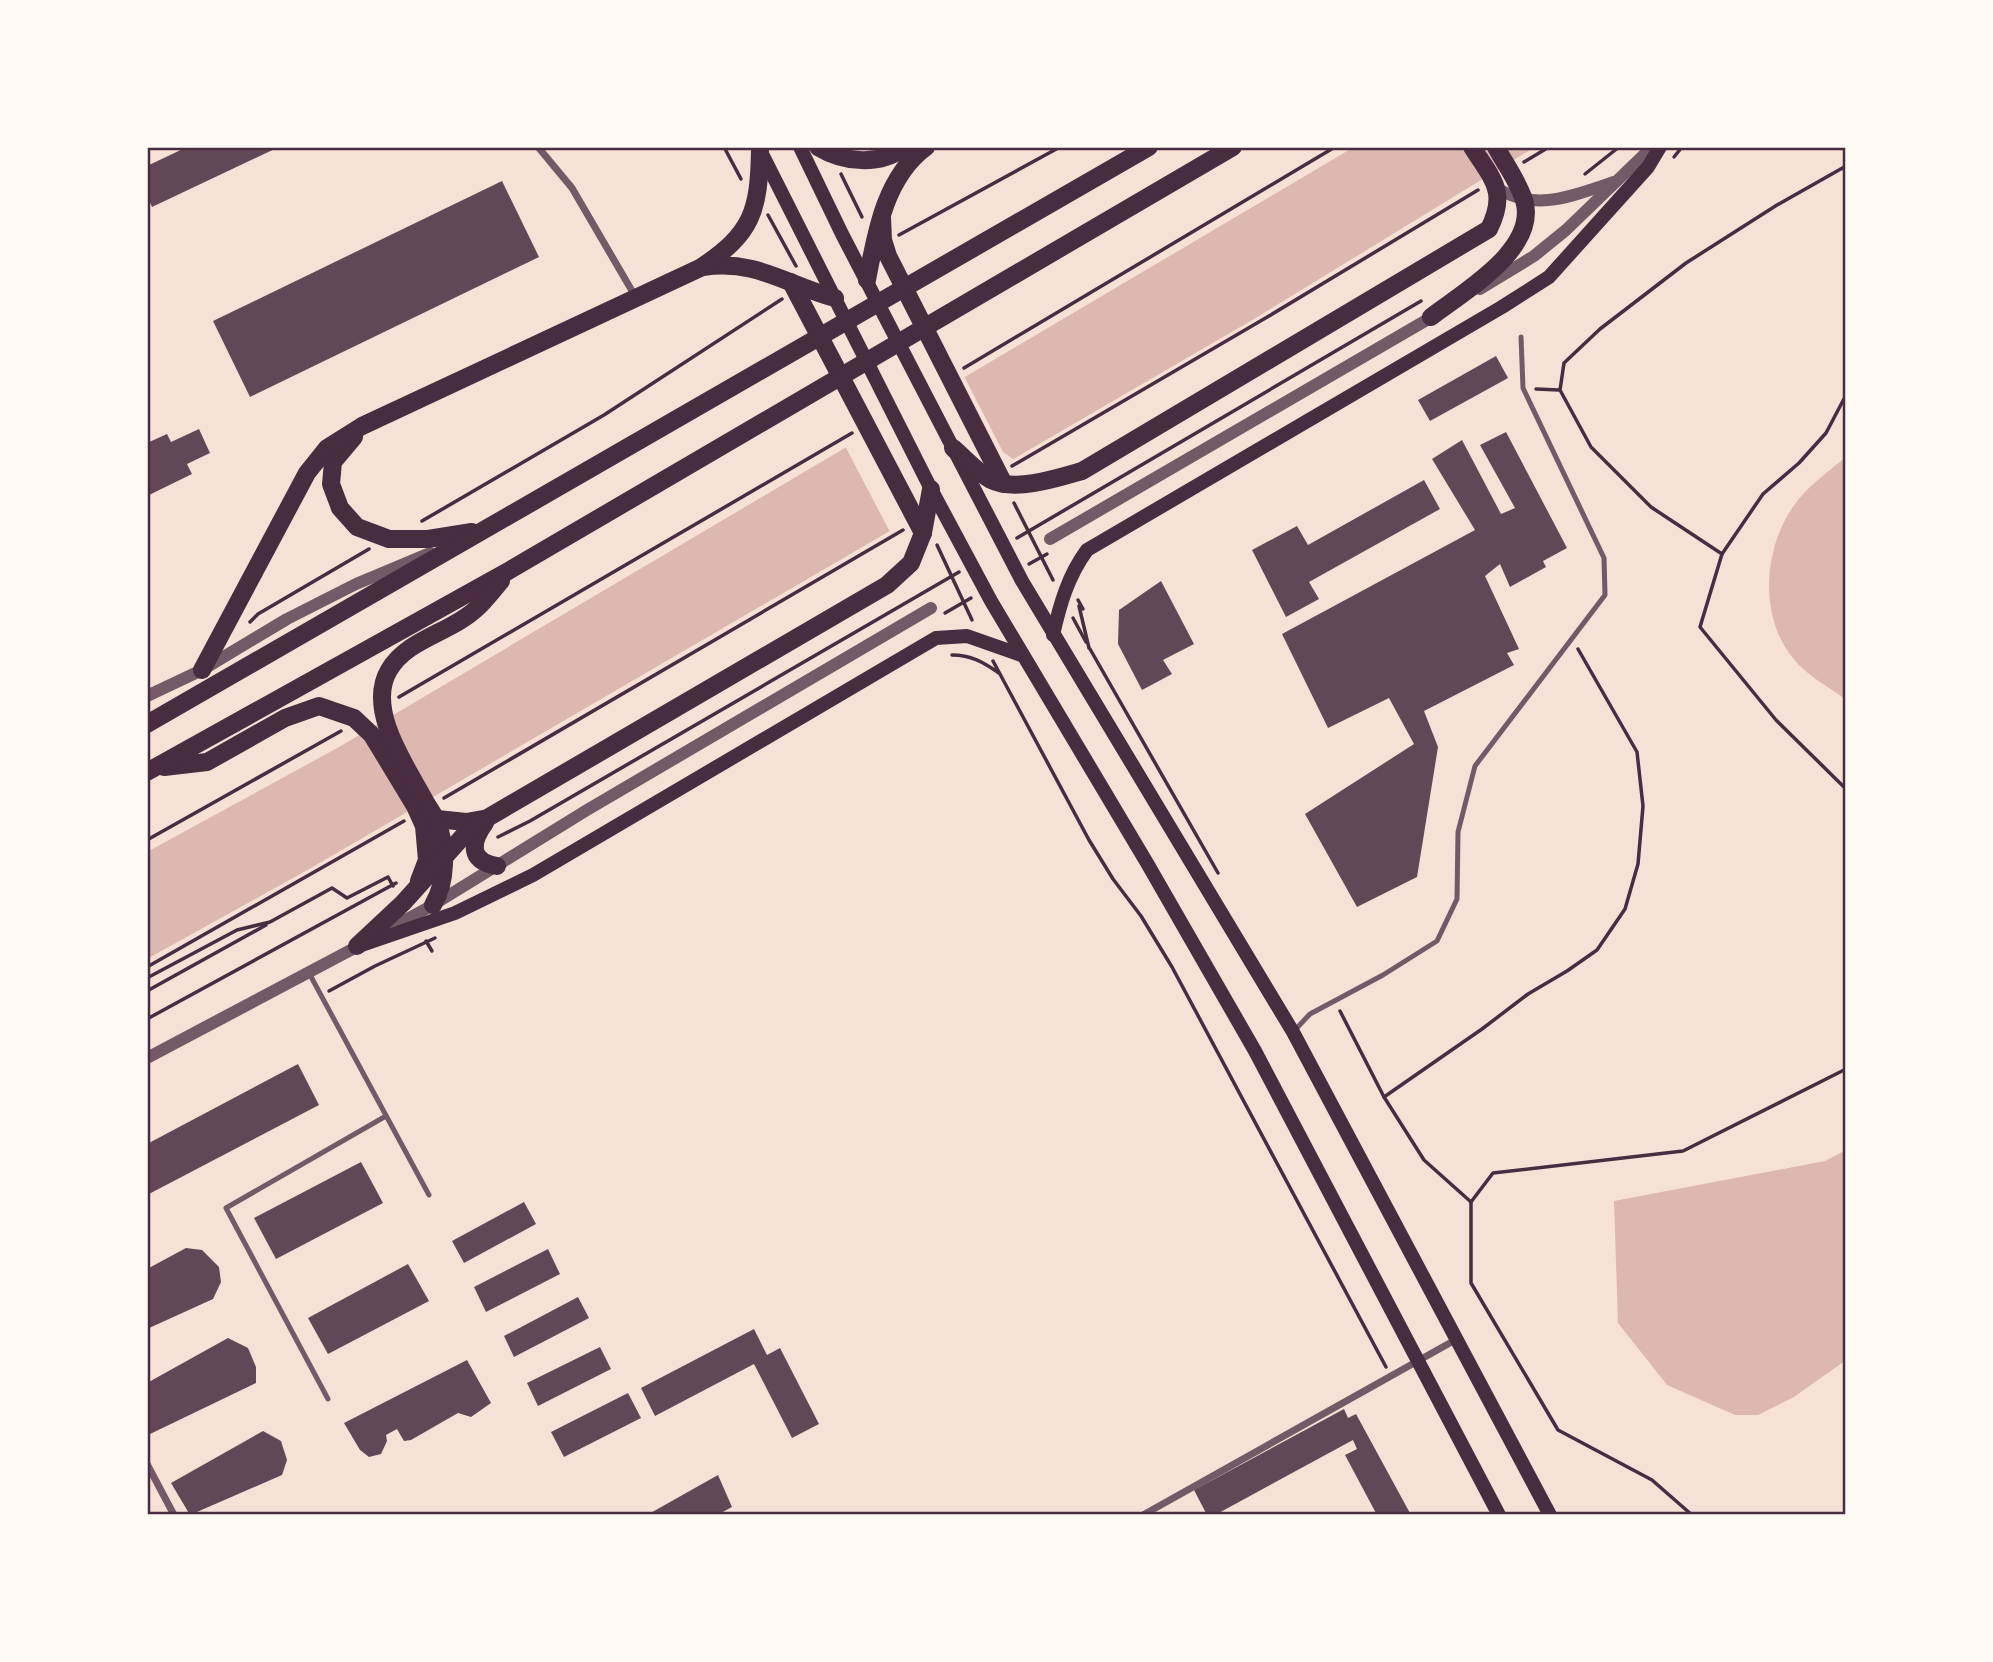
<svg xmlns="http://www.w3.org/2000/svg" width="1993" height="1662" viewBox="0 0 1993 1662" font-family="'Roboto Condensed',sans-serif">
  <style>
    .water { fill: #dcb8b0 }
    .pier { fill: #f7e1d7 }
    .building { fill: #644757 }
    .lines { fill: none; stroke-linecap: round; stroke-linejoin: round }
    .path { stroke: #4a2c40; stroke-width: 3.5 }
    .service { stroke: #755966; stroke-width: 5 }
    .minor { stroke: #755966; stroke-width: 7 }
    .tertiary { stroke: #755966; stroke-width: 12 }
    .secondary { stroke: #4a2c40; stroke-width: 14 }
    .trunk { stroke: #4a2c40; stroke-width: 18 }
    .neatline { fill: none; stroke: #4a2c40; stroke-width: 2.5 }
  </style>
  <rect width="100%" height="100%" fill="#f7e1d7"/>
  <g class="water">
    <path d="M 1354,147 L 1535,147 L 1254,319 L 311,868 L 147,959 L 147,852 L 339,747 Z"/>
    <path d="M 1846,457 L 1846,700 C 1831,688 1811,678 1798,664 C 1757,621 1762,545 1798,500 C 1811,484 1830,470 1846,457 Z"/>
    <path d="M 1846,1150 L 1846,1360 L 1794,1397 L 1758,1415 L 1735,1415 L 1667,1385 L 1618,1323 L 1614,1201 L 1825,1161 Z"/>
  </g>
  <path class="pier" d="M 963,374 L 1003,452 L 1016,461 L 891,534 L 844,444 Z"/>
  <g class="building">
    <path d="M 187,147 L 279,147 L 152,207 L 147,196 L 147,166 Z"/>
    <path d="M 502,181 L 539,257 L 250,397 L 213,321 Z"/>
    <path d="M 1496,356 L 1508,378 L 1430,421 L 1418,400 Z"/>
    <path d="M 199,429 L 210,453 L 187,464 L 192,474 L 147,496 L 147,443 L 167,434 L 171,442 Z"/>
    <path d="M 1506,432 L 1567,548 L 1543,561 L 1546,567 L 1510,587 L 1500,564 L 1485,576 L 1519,649 L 1507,653 L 1514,665 L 1424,711 L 1438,747 L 1417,877 L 1357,907 L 1305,814 L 1414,744 L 1389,698 L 1328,728 L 1282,634 L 1475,530 L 1432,459 L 1462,440 L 1501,514 L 1515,508 L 1480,445 Z"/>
    <path d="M 1424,480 L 1440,509 L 1309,582 L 1319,599 L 1286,617 L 1252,550 L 1297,526 L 1308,545 Z"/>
    <path d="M 1161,581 L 1194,644 L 1163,660 L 1172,674 L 1142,690 L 1118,644 L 1119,610 Z"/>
    <path d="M 298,1064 L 319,1105 L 147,1195 L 147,1144 Z"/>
    <path d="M 361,1162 L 383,1203 L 276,1259 L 254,1218 Z"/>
    <path d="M 524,1202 L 536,1224 L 464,1263 L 452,1241 Z"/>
    <path d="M 186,1248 L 202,1250 L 219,1267 L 221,1282 L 213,1299 L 147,1329 L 147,1269 Z"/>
    <path d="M 548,1249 L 560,1274 L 486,1312 L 474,1287 Z"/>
    <path d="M 408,1264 L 429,1301 L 328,1354 L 308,1318 Z"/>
    <path d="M 578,1297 L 589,1318 L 514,1357 L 504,1336 Z"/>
    <path d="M 754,1329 L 767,1355 L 780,1348 L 819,1424 L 792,1438 L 754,1364 L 655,1416 L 641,1388 Z"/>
    <path d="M 228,1338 L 248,1348 L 256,1367 L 256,1383 L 148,1435 L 147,1383 Z"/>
    <path d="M 600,1347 L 611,1369 L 538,1406 L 527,1383 Z"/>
    <path d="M 467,1360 L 491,1403 L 471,1417 L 458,1413 L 411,1440 L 404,1441 L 397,1429 L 386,1435 L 387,1441 L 381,1454 L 369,1457 L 360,1450 L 344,1423 Z"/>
    <path d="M 628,1393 L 641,1418 L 564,1457 L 551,1432 Z"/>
    <path d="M 1344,1409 L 1348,1418 L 1356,1414 L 1411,1515 L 1377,1515 L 1345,1455 L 1357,1449 L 1353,1440 L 1215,1515 L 1207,1515 L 1194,1490 Z"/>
    <path d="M 263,1431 L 281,1441 L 287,1460 L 282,1475 L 190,1515 L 171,1483 Z"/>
    <path d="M 718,1475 L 732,1507 L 717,1515 L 647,1515 Z"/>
  </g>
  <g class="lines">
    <g class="path">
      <path d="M 724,147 L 741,179"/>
      <path d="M 1674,157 L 1682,147"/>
      <path d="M 1524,162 L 1549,147"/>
      <path d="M 1844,167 L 1846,180"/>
      <path d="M 841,174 L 862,217"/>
      <path d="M 1585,174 L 1619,147"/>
      <path d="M 768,215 L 796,266"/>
      <path d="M 899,235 L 1060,147"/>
      <path d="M 964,368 L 1335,147"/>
      <path d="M 1536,389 L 1559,390"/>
      <path d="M 1846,395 L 1826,433 L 1799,463 L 1763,494 L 1722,554 L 1700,627 L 1776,720 L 1846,789"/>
      <path d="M 1012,466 L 1269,316 L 1478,190"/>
      <path d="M 1014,503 L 1053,580"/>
      <path d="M 422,521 L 604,415 L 782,299"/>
      <path d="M 1017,538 L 1421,301"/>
      <path d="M 937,545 L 972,620"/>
      <path d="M 1722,554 L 1651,507 L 1591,447 L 1560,390 L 1564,363 L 1600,329 L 1686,263 L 1777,205 L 1846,166"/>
      <path d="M 1029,564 L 1047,554"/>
      <path d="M 1078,600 L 1083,609"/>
      <path d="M 1079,606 L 1089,648"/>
      <path d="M 945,613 L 971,598"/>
      <path d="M 1073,618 L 1086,642"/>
      <path d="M 250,622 L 258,614 L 369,549"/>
      <path d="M 1090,649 L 1218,873"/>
      <path d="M 952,655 C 971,655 983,662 999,673"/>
      <path d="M 993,661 L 1089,840 L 1113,879 L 1141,916 L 1172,967 L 1386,1367"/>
      <path d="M 399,697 L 852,433"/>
      <path d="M 444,798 L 903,530"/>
      <path d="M 498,837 L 530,821 L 959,572"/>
      <path d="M 147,840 L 341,731"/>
      <path d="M 426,941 L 432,951"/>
      <path d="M 147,967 L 404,821"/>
      <path d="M 147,978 L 237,930 L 270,922 L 332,888 L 347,898 L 388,877 L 393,886"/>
      <path d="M 147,991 L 266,925"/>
      <path d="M 329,991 L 375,966 L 435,938"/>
      <path d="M 1340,1011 L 1384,1097 L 1424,1160 L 1471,1202 L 1471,1283 L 1558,1430 L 1652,1480 L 1692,1515"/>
      <path d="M 147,1019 L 396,883"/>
      <path d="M 1384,1097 L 1482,1029 L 1528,994 L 1567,971 L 1597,950 L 1625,909 L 1638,864 L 1643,806 L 1637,752 L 1578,649"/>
      <path d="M 1471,1202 L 1493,1173 L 1683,1151 L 1846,1069"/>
    </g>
    <g class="service">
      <path d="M 309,973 L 429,1195"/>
      <path d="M 1293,1032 L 1310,1014 L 1383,975 L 1437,941 L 1457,899 L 1458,832 L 1475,766 L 1605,595 L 1604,558 L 1523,388 L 1521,337"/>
      <path d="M 328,1399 L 226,1208 L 386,1116"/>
    </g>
    <g class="minor">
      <path d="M 538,147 L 572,188 L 635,296"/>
      <path d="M 147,1464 L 174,1515"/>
      <path d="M 1143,1515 L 1457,1339"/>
    </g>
    <g class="tertiary">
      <path d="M 1497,188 C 1536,213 1574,195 1614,182"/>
      <path d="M 1480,289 L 1534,256 L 1566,230 L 1652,147"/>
      <path d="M 1050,539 L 1437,314"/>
      <path d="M 147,696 L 202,670 L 287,619 L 356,584 L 430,553"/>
      <path d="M 380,934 L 433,905 L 587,810 L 931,608"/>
      <path d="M 147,1058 L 364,943"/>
    </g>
    <g class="secondary">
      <path d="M 800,147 L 842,234 L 1022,581 L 1293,1032 L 1550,1515"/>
      <path d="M 760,150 L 931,489 L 991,601 L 1147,863 L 1255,1051 L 1499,1515"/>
      <path d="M 1053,635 C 1060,604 1068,576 1087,550 L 1502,307 L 1549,277 L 1648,167 L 1660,147"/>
      <path d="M 359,946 L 455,913 L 533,875 L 936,638 L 967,636 L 1021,655"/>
    </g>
    <g class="trunk">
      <path d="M 818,147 C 844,163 880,166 905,147"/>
      <path d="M 882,218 L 883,240 L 888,256 L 1004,484"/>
      <path d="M 703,267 C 757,259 786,285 835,298"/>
      <path d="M 867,280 C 876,233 885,177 926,147"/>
      <path d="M 791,282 L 923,533"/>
      <path d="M 1431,317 C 1463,292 1539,249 1524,200 C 1518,181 1505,164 1496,147"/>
      <path d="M 354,437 L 333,462 L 331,484 L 340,508 L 357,527 L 389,539 L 428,539 L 472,532"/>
      <path d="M 953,448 C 965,458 978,473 991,480 C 1015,492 1058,478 1082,471 L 1489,229 C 1508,191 1492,179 1472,147"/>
      <path d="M 202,670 L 307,473 L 327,448 L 362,426 L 700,268 C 753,233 759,211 760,149"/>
      <path d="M 147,724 L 1149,147"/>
      <path d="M 164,767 L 207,762 L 285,718 L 319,706 L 354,718 L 372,735 L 415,806 L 424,826 L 427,860 L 419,881"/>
      <path d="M 147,772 L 510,570 L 1233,147"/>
      <path d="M 437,819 L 466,822 L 483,819"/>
      <path d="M 485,823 C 471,842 468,861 497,866"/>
      <path d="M 433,905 C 447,881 447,848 437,822 C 434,814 428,807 424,799 C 405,764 366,709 389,670 C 407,639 450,633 476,609 C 485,601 493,590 501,581"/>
      <path d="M 357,946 L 403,903 L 466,833 L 489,817 L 887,585 L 911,563 L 923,533 L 931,489"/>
    </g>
  </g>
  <rect width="1993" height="1662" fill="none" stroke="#fffaf5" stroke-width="298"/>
  <rect x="149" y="149" width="1695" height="1364" class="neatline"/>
</svg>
